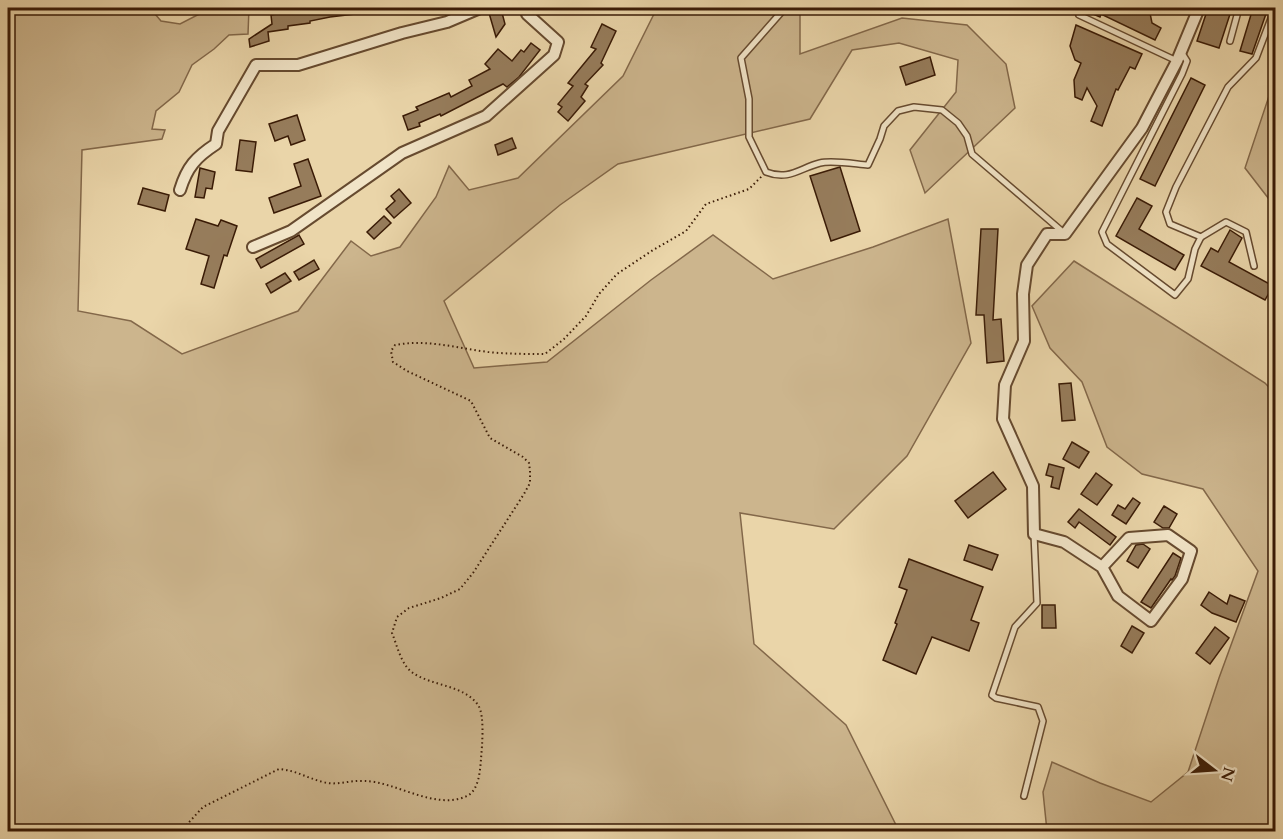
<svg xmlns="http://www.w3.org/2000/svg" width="1283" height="839" viewBox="0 0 1283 839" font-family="Cardo,serif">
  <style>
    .green { fill: #ccb58d; stroke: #83684a; stroke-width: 1.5 }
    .building { fill: #967c5b; stroke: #3a1b06; stroke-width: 1.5 }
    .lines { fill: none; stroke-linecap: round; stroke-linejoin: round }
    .lane-casing { stroke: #664a2f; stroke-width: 8 }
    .street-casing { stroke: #664a2f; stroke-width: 14 }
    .path { stroke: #3a1b06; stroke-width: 2; stroke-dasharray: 1.5 3; stroke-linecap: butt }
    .lane { stroke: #f1e4c7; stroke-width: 5 }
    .street { stroke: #f1e4c7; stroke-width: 10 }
  </style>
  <rect width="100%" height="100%" fill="#ead5a9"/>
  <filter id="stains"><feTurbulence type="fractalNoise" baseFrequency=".00333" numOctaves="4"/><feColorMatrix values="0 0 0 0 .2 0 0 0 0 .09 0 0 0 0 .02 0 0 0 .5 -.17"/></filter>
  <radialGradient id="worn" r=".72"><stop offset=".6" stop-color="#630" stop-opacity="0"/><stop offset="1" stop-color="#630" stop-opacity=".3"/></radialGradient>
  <g class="green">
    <path d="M 8,8 L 150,8 L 161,21 L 180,24 L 211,8 L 249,8 L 248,34 L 229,35 L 214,49 L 192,65 L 179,92 L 156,111 L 152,129 L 165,130 L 162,139 L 82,150 L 78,311 L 131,321 L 182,354 L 298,311 L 351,241 L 371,256 L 400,247 L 436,197 L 449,166 L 469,190 L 518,178 L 623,76 L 657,8 L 800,8 L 800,54 L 902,18 L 967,25 L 1006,64 L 1015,108 L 925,193 L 910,150 L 956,92 L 958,60 L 899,43 L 852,50 L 810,119 L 618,164 L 560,205 L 444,301 L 474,368 L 547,362 L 651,280 L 713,235 L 773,279 L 873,247 L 948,219 L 971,343 L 907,456 L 834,529 L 740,513 L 754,644 L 846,725 L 899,831 L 8,831 Z"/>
    <path d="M 1275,78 L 1276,207 L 1275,207 L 1245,168 Z"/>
    <path d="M 1074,261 L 1265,383 L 1275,394 L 1275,831 L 1047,831 L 1043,792 L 1052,762 L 1100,783 L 1151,802 L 1188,772 L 1219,678 L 1258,571 L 1203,489 L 1142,474 L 1107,447 L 1082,382 L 1050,348 L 1032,306 Z"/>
  </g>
  <g class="building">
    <path d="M 302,8 L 362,8 L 363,13 L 330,17 L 310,21 L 310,23 L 288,26 L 288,29 L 268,32 L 269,41 L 250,47 L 249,39 L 272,24 L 271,15 L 294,11 L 293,9 Z"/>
    <path d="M 1079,8 L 1149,8 L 1152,23 L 1161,28 L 1155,40 L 1101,14 L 1100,17 Z"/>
    <path d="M 1208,8 L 1232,8 L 1219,48 L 1197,41 Z"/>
    <path d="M 1253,8 L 1268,8 L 1252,54 L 1240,51 Z"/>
    <path d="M 501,9 L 505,24 L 496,37 L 489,13 Z"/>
    <path d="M 602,24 L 616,31 L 601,63 L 603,65 L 585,84 L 588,86 L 581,97 L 585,101 L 568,121 L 558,112 L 562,107 L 558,104 L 573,86 L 568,83 L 596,49 L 591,47 Z"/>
    <path d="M 1076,25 L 1142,54 L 1135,69 L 1130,67 L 1118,90 L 1116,89 L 1102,126 L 1091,121 L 1097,106 L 1087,88 L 1082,100 L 1075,97 L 1074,80 L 1081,63 L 1075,60 L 1070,46 Z"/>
    <path d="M 531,43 L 540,50 L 519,77 L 507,87 L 503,84 L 441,116 L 440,114 L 419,123 L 420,126 L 408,130 L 403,116 L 418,110 L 416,107 L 449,93 L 451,97 L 472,86 L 469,80 L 490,69 L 485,64 L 498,49 L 512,61 L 521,50 L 524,52 Z"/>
    <path d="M 930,57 L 935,75 L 906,85 L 900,67 Z"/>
    <path d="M 1191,78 L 1205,85 L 1155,186 L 1140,179 Z"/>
    <path d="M 297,115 L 305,140 L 291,145 L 288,136 L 275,141 L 269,124 Z"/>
    <path d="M 512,138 L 516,148 L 498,155 L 495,145 Z"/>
    <path d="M 240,140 L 256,142 L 252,172 L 236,170 Z"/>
    <path d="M 308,159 L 321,196 L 274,213 L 269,198 L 301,186 L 294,164 Z"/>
    <path d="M 840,167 L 860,231 L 831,241 L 810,176 Z"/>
    <path d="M 200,168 L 215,172 L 212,189 L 206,188 L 204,198 L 195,197 Z"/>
    <path d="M 143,188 L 169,195 L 165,211 L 138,204 Z"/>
    <path d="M 399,189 L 411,203 L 394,218 L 386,209 L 395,201 L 391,196 Z"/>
    <path d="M 1137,198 L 1152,206 L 1139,229 L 1184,255 L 1175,270 L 1116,236 Z"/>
    <path d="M 384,216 L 391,223 L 374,239 L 367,232 Z"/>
    <path d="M 196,219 L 218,226 L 221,220 L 237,226 L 227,256 L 224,255 L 214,288 L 201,284 L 209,256 L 186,249 Z"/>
    <path d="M 981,229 L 998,229 L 993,320 L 1001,319 L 1004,361 L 987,363 L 984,315 L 976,315 Z"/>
    <path d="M 1230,230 L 1242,238 L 1229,262 L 1273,286 L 1265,300 L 1201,266 L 1211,248 L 1218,252 Z"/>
    <path d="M 299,235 L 304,244 L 261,268 L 256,259 Z"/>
    <path d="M 314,260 L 319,269 L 299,280 L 294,272 Z"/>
    <path d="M 285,273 L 291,281 L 271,293 L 266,284 Z"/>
    <path d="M 1071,383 L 1075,420 L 1062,421 L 1059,384 Z"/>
    <path d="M 1072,442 L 1089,452 L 1079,468 L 1063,459 Z"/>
    <path d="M 1049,464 L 1064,468 L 1059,489 L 1051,487 L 1053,477 L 1046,475 Z"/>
    <path d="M 993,472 L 1006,489 L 968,518 L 955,501 Z"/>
    <path d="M 1096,473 L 1112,485 L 1097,505 L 1081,494 Z"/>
    <path d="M 1133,498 L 1140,503 L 1126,524 L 1112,515 L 1118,505 L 1125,509 Z"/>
    <path d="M 1164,506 L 1177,514 L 1169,528 L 1163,528 L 1154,522 Z"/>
    <path d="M 1079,509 L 1116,537 L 1110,545 L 1079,522 L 1075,528 L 1068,522 Z"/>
    <path d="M 1143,544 L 1150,549 L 1138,568 L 1127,561 L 1136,545 Z"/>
    <path d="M 969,545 L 998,555 L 992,570 L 964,560 Z"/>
    <path d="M 1173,553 L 1181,558 L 1175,576 L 1172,580 L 1171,579 L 1151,608 L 1141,602 Z"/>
    <path d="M 909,559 L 983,587 L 971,620 L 979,623 L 969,651 L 932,637 L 916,674 L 883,660 L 897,624 L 895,623 L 907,590 L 899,587 Z"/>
    <path d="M 1209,592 L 1227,604 L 1230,595 L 1245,601 L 1236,622 L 1212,613 L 1201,605 Z"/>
    <path d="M 1042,605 L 1055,605 L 1056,628 L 1042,628 Z"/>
    <path d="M 1132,626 L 1144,633 L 1132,653 L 1121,646 Z"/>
    <path d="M 1215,627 L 1229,638 L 1210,664 L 1196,653 Z"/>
  </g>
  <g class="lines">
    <defs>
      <g id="lane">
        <path d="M 785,8 L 741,58 L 749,99 L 749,137 L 766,172 C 789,181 800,168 820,163 C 832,160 855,164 868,165 L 880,139 L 884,126 L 898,111 L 914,107 L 942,110 L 958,123 L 967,136 L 972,154 L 1064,233"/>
        <path d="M 1079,15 L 1177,61"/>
        <path d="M 1230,41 L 1239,8"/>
        <path d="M 1182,53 L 1187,61 L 1182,74 L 1102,232 L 1107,244 L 1175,295 L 1188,279 L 1195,249 L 1201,237 L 1170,224 L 1166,212 L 1176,187 L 1228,87 L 1256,58 L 1275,8"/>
        <path d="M 1201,237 L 1226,222 L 1246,232 L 1254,266"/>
        <path d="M 1024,796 L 1043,721 L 1038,707 L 996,698 L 992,695 L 1015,627 L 1037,603 L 1034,534"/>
      </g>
      <g id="street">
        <path d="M 180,190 C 187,167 196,157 216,144 L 218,131 L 256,65 L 298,65 L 402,33 L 447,22 L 480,8"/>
        <path d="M 253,247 L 291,231 L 402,153 L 486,116 L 554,55 L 558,42 L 527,14 L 526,8"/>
        <path d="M 1102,567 L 1129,538 L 1168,535 L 1191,551 L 1182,579 L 1151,621 L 1118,596 L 1102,567 L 1064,542 L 1034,534 L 1033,486 L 1003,419 L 1005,385 L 1024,341 L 1023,294 L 1027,265 L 1047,234 L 1065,234 L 1142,128 L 1177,61 L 1199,8"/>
      </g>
    </defs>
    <use href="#lane" class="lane-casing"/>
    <use href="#street" class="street-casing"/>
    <path class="path" d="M 180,832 L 203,807 L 279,769 C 295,770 307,778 323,782 C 337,786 349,780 364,781 C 395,781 435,811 467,796 C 479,790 480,771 481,759 C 482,746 485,715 478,705 C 464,685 432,686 413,673 C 401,665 397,645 392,633 L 397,617 L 409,608 L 441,598 L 460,589 L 473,573 L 524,494 L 530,483 L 530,471 L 529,463 L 523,457 L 490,438 L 471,401 L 407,371 L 393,362 L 391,351 L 395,345 C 427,339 457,348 488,352 C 507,354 526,354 545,354 L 564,339 L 586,316 L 599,294 L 617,274 L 653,250 L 686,231 L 706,204 L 749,189 L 762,176"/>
    <use href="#lane" class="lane"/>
    <use href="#street" class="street"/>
  </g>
  <rect width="1283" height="839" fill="none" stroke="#ead5a9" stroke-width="30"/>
  <rect x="9" y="9" width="1265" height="821" fill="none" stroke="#3a1b06" stroke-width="3"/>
  <rect x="15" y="15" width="1253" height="809" fill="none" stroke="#3a1b06" stroke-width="1.5"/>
  <g transform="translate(1214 770) rotate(107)" stroke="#f1e4c7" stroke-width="4.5" paint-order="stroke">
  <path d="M0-4.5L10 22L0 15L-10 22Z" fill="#3a1b06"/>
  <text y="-9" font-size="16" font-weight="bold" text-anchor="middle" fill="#3a1b06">N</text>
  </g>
  <rect width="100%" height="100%" filter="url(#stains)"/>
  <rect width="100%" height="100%" fill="url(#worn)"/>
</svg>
